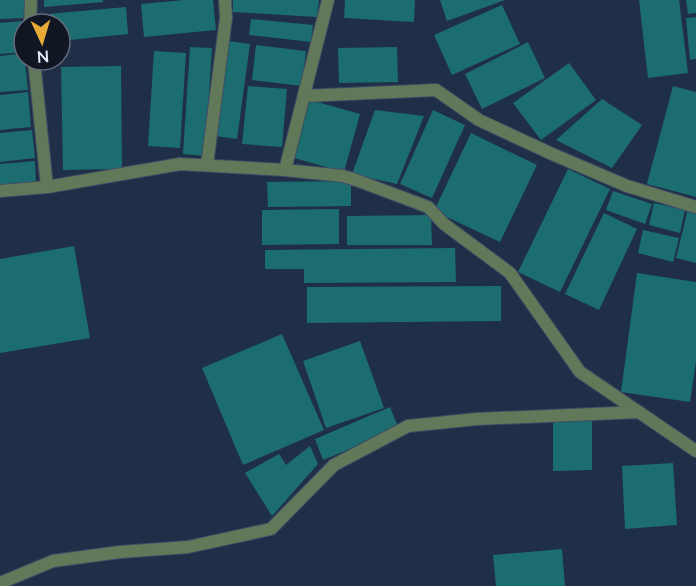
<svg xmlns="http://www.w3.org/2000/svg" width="696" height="586" viewBox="0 0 696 586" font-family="Lato,sans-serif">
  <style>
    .building { fill: #1b6d70 }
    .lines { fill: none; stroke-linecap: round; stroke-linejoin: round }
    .minor-casing { stroke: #3e4d65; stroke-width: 14 }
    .minor { stroke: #617959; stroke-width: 12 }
  </style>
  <rect width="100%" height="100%" fill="#1f2f48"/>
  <g class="building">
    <path d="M 0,0 L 25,0 L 25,18 L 0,19 Z"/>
    <path d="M 44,0 L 103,0 L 103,2 L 44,7 Z"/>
    <path d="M 184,0 L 213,0 L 216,30 L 144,37 L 141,4 Z"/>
    <path d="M 233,0 L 319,0 L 317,17 L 233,12 Z"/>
    <path d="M 345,0 L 415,0 L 414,22 L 344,18 Z"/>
    <path d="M 440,0 L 505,0 L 447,21 Z"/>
    <path d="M 639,0 L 679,0 L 688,73 L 648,78 Z"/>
    <path d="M 686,0 L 696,0 L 696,13 L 688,14 Z"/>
    <path d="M 502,5 L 520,44 L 452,75 L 434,35 Z"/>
    <path d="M 126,7 L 128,34 L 60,41 L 60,24 L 37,24 L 37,15 Z"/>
    <path d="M 696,17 L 696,59 L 690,60 L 686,18 Z"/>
    <path d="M 251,19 L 313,25 L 311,42 L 249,35 Z"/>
    <path d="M 23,21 L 24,52 L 0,54 L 0,23 Z"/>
    <path d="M 228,41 L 250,44 L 237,139 L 215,136 Z"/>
    <path d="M 528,42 L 545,78 L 482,109 L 465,74 Z"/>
    <path d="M 256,45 L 306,51 L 302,86 L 252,80 Z"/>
    <path d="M 190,47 L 212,48 L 205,156 L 183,154 Z"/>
    <path d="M 397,47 L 398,82 L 339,83 L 338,48 Z"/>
    <path d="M 154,51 L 186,53 L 180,148 L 148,146 Z"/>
    <path d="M 24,53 L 28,90 L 0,92 L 0,56 Z"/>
    <path d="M 569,63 L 596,100 L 541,140 L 513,103 Z"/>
    <path d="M 121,66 L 122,169 L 63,170 L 61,67 Z"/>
    <path d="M 248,86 L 287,89 L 282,147 L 242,144 Z"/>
    <path d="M 673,86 L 696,92 L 696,197 L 647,184 Z"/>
    <path d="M 28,92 L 31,127 L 0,130 L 0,95 Z"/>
    <path d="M 602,99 L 642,125 L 612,168 L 556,140 Z"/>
    <path d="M 310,100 L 360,114 L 344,172 L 294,158 Z"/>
    <path d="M 375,110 L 424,116 L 397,184 L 352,174 Z"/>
    <path d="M 433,110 L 465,125 L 432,198 L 400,184 Z"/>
    <path d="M 32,130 L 35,158 L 0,162 L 0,133 Z"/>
    <path d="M 471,133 L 537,165 L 500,242 L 434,211 Z"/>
    <path d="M 35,161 L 36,184 L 0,187 L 0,164 Z"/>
    <path d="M 568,169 L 610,189 L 560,292 L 518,272 Z"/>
    <path d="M 351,181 L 351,206 L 268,207 L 267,182 Z"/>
    <path d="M 613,191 L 652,204 L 645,224 L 606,210 Z"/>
    <path d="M 654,203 L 685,210 L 680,233 L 649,225 Z"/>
    <path d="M 339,209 L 339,244 L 262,245 L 262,210 Z"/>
    <path d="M 688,209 L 696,211 L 696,263 L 676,258 Z"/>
    <path d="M 604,213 L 637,229 L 599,310 L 565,294 Z"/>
    <path d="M 431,215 L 432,245 L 347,245 L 347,216 Z"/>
    <path d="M 643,230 L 679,238 L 673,262 L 638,253 Z"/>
    <path d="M 74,246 L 90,338 L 0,353 L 0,259 Z"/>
    <path d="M 455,248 L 456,282 L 304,283 L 304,269 L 265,269 L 265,250 Z"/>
    <path d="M 637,273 L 696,282 L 696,362 L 690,402 L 621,392 Z"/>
    <path d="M 501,286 L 501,321 L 307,323 L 307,287 Z"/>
    <path d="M 282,334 L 324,430 L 243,465 L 202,368 Z"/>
    <path d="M 360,341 L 384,408 L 326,428 L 303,361 Z"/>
    <path d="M 390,407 L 399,429 L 323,460 L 315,439 Z"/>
    <path d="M 553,421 L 592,421 L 592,470 L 553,471 Z"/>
    <path d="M 310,446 L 318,464 L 272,516 L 245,473 L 279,454 L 286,465 Z"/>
    <path d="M 673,463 L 677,525 L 625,529 L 622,466 Z"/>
    <path d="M 562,549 L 565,586 L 496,586 L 493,555 Z"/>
  </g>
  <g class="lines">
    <defs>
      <g id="minor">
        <path d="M 30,24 L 31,0"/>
        <path d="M 34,60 L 47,187"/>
        <path d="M 304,96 L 436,90 L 479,120 L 552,154 L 627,186 L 696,207"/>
        <path d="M 207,165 L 226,18 L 225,0"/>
        <path d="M 285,170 L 328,0"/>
        <path d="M 0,191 L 47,187 L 180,164 L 285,170 L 343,176 L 356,180 L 428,207 L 444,224 L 510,273 L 580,372 L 696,451"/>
        <path d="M 0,583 L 53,561 L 120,552 L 188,547 L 271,529 L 334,465 L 408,426 L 477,419 L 639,412"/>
      </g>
    </defs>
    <use href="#minor" class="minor-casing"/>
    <use href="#minor" class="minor"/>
  </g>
  <g transform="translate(42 42) rotate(176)"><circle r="28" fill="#101723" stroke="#646c7a" stroke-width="1.5"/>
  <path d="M0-4.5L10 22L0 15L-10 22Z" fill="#e9ab38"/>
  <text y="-9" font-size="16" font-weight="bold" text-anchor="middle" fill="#e1ecfd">N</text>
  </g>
</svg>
